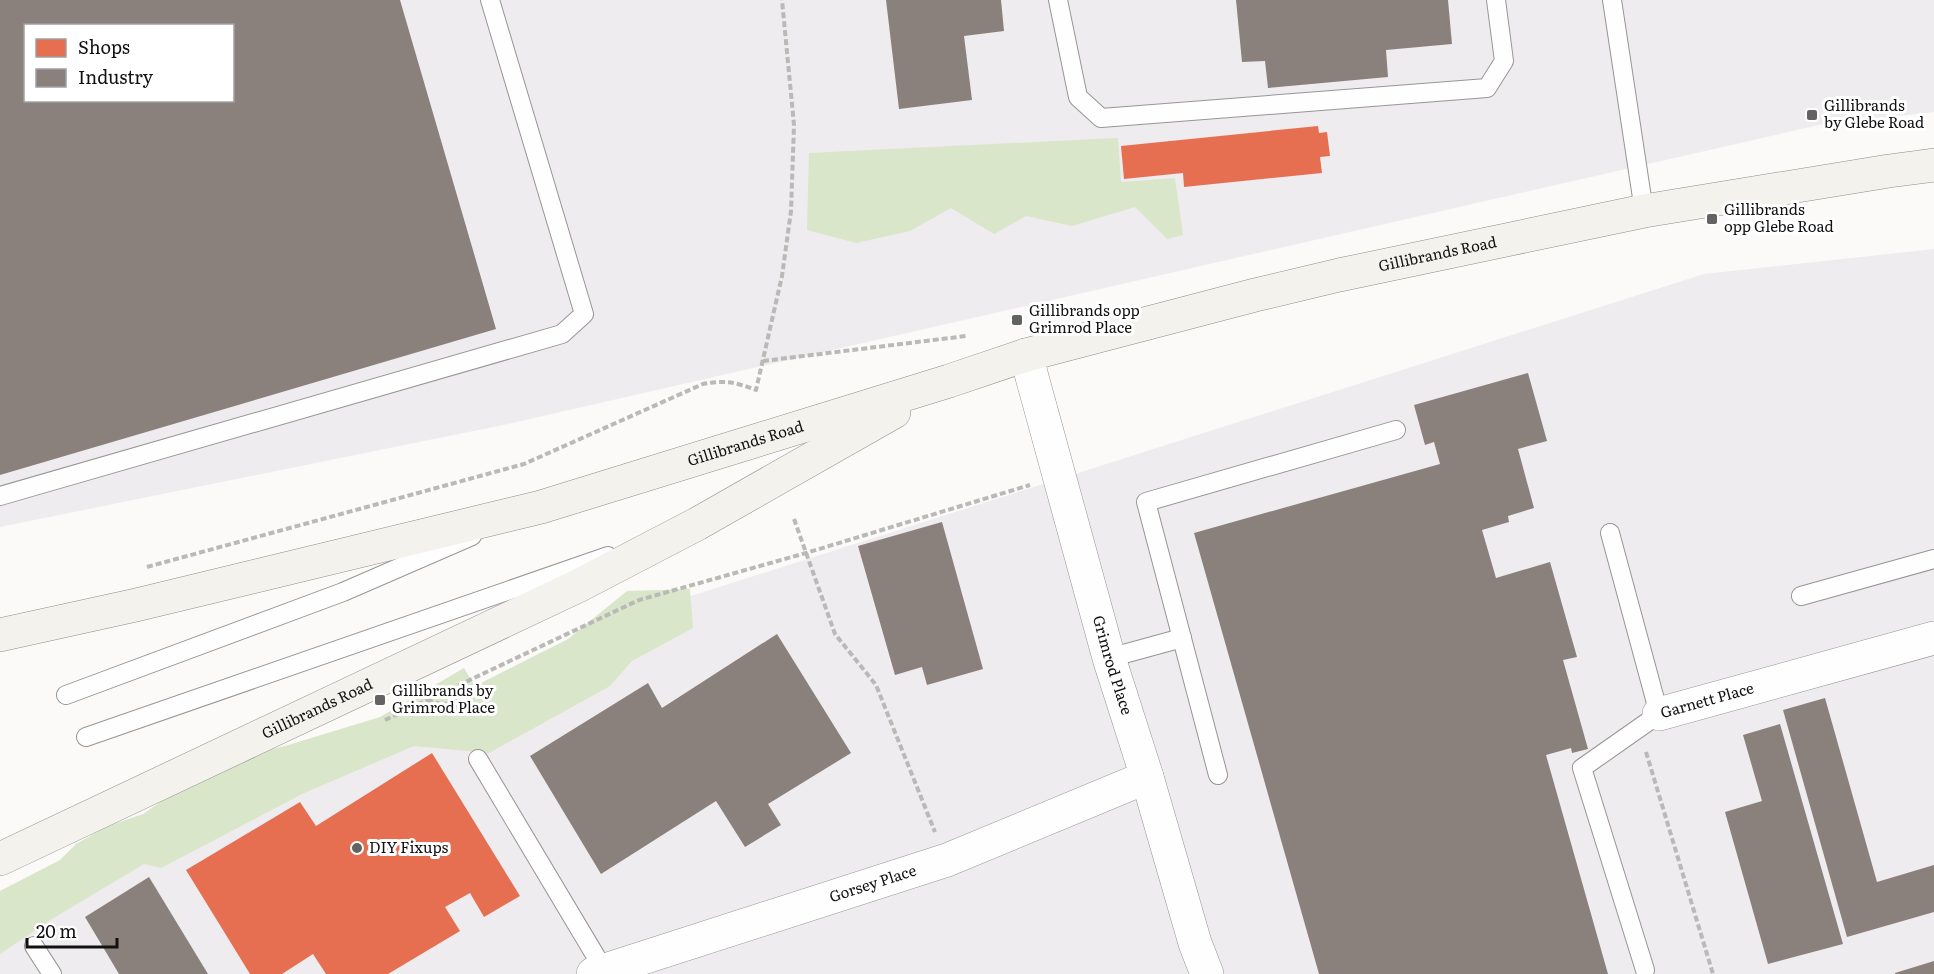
<svg xmlns="http://www.w3.org/2000/svg" width="1934" height="974" viewBox="0 0 1934 974" font-family="Literata,serif">
  <style>
    .industrial { fill: #eeecee; fill-rule: evenodd }
    .forest { fill: #dae6c9 }
    .shops { fill: #e76f51 }
    .industry { fill: #8a817c; fill-rule: evenodd }
    .lines { fill: none; stroke-linecap: round; stroke-linejoin: round }
    .lane-casing { stroke: #979695; stroke-width: 20 }
    .street-casing { stroke: #979695; stroke-width: 34 }
    .secondary-casing { stroke: #8d8d8c; stroke-width: 34 }
    .path { stroke: #b9b9b8; stroke-width: 4; stroke-dasharray: 6 3; stroke-linecap: butt }
    .lane { stroke: #fffefe; stroke-width: 18 }
    .street { stroke: #fffefe; stroke-width: 33 }
    .secondary { stroke: #f4f2ed; stroke-width: 33 }
    .poi-dot { fill: #636362; stroke: #fff; stroke-width: 2 }
    .labels { text-anchor: middle; stroke-width: 6; stroke-linejoin: round; paint-order: stroke }
    .poi-label { font-size: 15px; fill: #111; stroke: #fff; text-anchor: start }
    .street-label { font-size: 15px; fill: #111; stroke: #fff }
  </style>
  <rect width="100%" height="100%" fill="#fcfaf8"/>
  <g class="industrial">
    <path d="M 0,0 L 1934,0 L 1934,112 L 1819,125 L 508,424 L 0,527 ZM 26,26 L 232,26 L 232,100 L 26,100 Z"/>
    <path d="M 1934,249 L 1934,974 L 0,974 L 0,918 L 644,611 L 1704,274 Z"/>
  </g>
  <g class="forest">
    <path d="M 1118,138 L 1121,182 L 1175,178 L 1183,235 L 1167,239 L 1135,207 L 1072,226 L 1026,216 L 994,234 L 951,208 L 910,231 L 856,243 L 807,230 L 809,153 Z"/>
    <path d="M 690,589 L 693,628 L 632,661 L 610,686 L 489,753 L 414,746 L 302,794 L 161,868 L 144,864 L 52,919 L 0,954 L 0,891 L 60,860 L 76,844 L 108,826 L 143,814 L 172,794 L 242,756 L 285,746 L 380,717 L 464,668 L 475,686 L 568,639 L 627,591 Z"/>
  </g>
  <g class="shops">
    <path d="M 1318,126 L 1319,133 L 1327,132 L 1330,156 L 1320,157 L 1322,173 L 1184,187 L 1183,173 L 1124,179 L 1121,146 Z"/>
    <path d="M 432,753 L 520,896 L 484,917 L 470,893 L 445,907 L 460,931 L 388,974 L 326,974 L 313,954 L 282,974 L 250,974 L 186,870 L 300,802 L 316,826 Z"/>
  </g>
  <g class="industry">
    <path d="M 0,0 L 400,0 L 496,329 L 0,475 ZM 26,26 L 232,26 L 232,100 L 26,100 Z"/>
    <path d="M 886,0 L 1001,0 L 1004,31 L 964,36 L 972,100 L 899,109 Z"/>
    <path d="M 1236,0 L 1448,0 L 1452,44 L 1386,50 L 1388,77 L 1268,88 L 1265,61 L 1242,62 Z"/>
    <path d="M 1528,373 L 1547,441 L 1518,449 L 1534,508 L 1508,516 L 1509,522 L 1482,530 L 1496,578 L 1550,562 L 1577,657 L 1563,660 L 1588,749 L 1572,753 L 1571,748 L 1546,755 L 1608,974 L 1319,974 L 1194,533 L 1440,464 L 1434,442 L 1425,445 L 1414,405 Z"/>
    <path d="M 942,522 L 983,669 L 927,685 L 922,667 L 895,675 L 858,546 Z"/>
    <path d="M 777,634 L 851,753 L 768,804 L 781,825 L 745,847 L 716,801 L 601,874 L 530,756 L 648,683 L 662,708 Z"/>
    <path d="M 1825,698 L 1877,882 L 1934,865 L 1934,912 L 1847,937 L 1783,710 Z"/>
    <path d="M 1780,724 L 1843,944 L 1768,964 L 1725,812 L 1762,801 L 1743,735 Z"/>
    <path d="M 149,877 L 208,974 L 119,974 L 85,917 Z"/>
    <path d="M 1934,961 L 1934,974 L 1895,974 L 1895,973 Z"/>
  </g>
  <g class="lines">
    <defs>
      <g id="lane">
        <path d="M 1058,0 L 1078,97 L 1101,118 L 1487,88 L 1504,61 L 1496,0"/>
        <path d="M 1612,0 L 1644,211"/>
        <path d="M 0,496 L 562,334 L 584,314 L 490,0"/>
        <path d="M 1610,533 L 1659,714 L 1582,768 L 1645,970"/>
        <path d="M 1801,596 L 1934,559"/>
        <path d="M 1109,658 L 1182,638"/>
        <path d="M 66,695 L 343,592 L 472,536"/>
        <path d="M 86,737 L 608,556"/>
        <path d="M 478,759 L 604,970"/>
        <path d="M 1218,775 L 1146,502 L 1396,430"/>
        <path d="M 34,946 L 52,974"/>
      </g>
      <g id="street">
        <path id="s1" d="M 1026,355 L 1109,658 L 1147,777 L 1195,943 L 1207,974"/>
        <path id="s2" d="M 1659,714 L 1934,638"/>
        <path id="s3" d="M 593,974 L 947,860 L 1147,777"/>
      </g>
      <g id="secondary">
        <path id="s4" d="M 0,635 L 136,605 L 541,507 L 949,381 L 1026,355 L 1255,295 L 1339,275 L 1644,211 L 1889,171 L 1934,165"/>
        <path id="s5" d="M 0,859 L 578,586 L 697,524 L 894,412"/>
      </g>
    </defs>
    <use href="#lane" class="lane-casing"/>
    <use href="#street" class="street-casing"/>
    <use href="#secondary" class="secondary-casing"/>
    <g class="path">
      <path d="M 763,361 L 966,336"/>
      <path d="M 794,519 L 835,634 L 876,685 L 935,832"/>
      <path d="M 147,567 L 524,464 L 703,384 C 725,380 735,382 756,390 L 782,276 L 791,211 L 794,125 L 782,0"/>
      <path d="M 427,700 L 444,705 L 470,693"/>
      <path d="M 385,720 L 639,600 L 806,553 L 1030,485"/>
      <path d="M 1646,752 L 1713,974"/>
    </g>
    <use href="#lane" class="lane"/>
    <use href="#street" class="street"/>
    <use href="#secondary" class="secondary"/>
  </g>
  <g class="poi-dot">
    <rect x="1806" y="109" width="12" height="12" rx="3"/>
    <rect x="1706" y="213" width="12" height="12" rx="3"/>
    <rect x="1011" y="314" width="12" height="12" rx="3"/>
    <rect x="374" y="694" width="12" height="12" rx="3"/>
    <circle cx="357" cy="848" r="6"/>
  </g>
  <g class="labels">
    <g class="poi-label">
      <text x="1824" y="111">Gillibrands<tspan x="1824" dy="17">by Glebe Road</tspan></text>
      <text x="1724" y="215">Gillibrands<tspan x="1724" dy="17">opp Glebe Road</tspan></text>
      <text x="1029" y="316">Gillibrands opp<tspan x="1029" dy="17">Grimrod Place</tspan></text>
      <text x="392" y="696">Gillibrands by<tspan x="392" dy="17">Grimrod Place</tspan></text>
      <text x="369" y="853">DIY Fixups</text>
    </g>
    <g class="street-label">
      <text dy="5" stroke="none"><textPath href="#s4" startOffset="1488">Gillibrands Road</textPath></text>
      <text dy="5" stroke="none"><textPath href="#s4" startOffset="770">Gillibrands Road</textPath></text>
      <text dy="5" stroke="none"><textPath href="#s1" startOffset="322">Grimrod Place</textPath></text>
      <text dy="5" stroke="none"><textPath href="#s2" startOffset="50">Garnett Place</textPath></text>
      <text dy="5" stroke="none"><textPath href="#s5" startOffset="351">Gillibrands Road</textPath></text>
      <text dy="5" stroke="none"><textPath href="#s3" startOffset="294">Gorsey Place</textPath></text>
    </g>
  </g>
  <rect x="24" y="24" width="210" height="78" fill="#ffffff" stroke="#a0a0a0" stroke-width="1.5"/>
  <rect x="36" y="39" width="30" height="18" fill="#e76f51" stroke="#a0a0a0" stroke-width="1.5"/>
  <text x="78" y="54" font-size="18" fill="#111111">Shops</text>
  <rect x="36" y="69" width="30" height="18" fill="#8a817c" stroke="#a0a0a0" stroke-width="1.5"/>
  <text x="78" y="84" font-size="18" fill="#111111">Industry</text>
  <path d="M27 938v9h90v-9" fill="none" stroke="#111111" stroke-width="3"/>
  <text x="36" y="938" font-size="18" fill="#111111" stroke="#ffffff" stroke-width="4.5" paint-order="stroke">20 m</text>
</svg>
